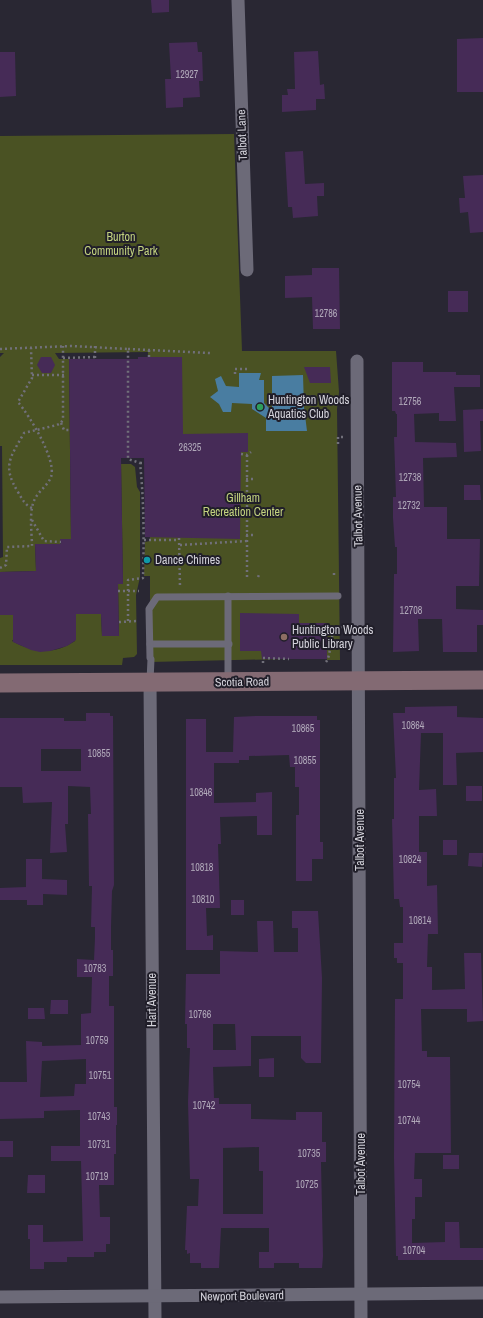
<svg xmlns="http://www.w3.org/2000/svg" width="483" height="1318" viewBox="0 0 483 1318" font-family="'Archivo Narrow',sans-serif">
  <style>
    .green { fill: #4a5223 }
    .water { fill: #497da1 }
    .building { fill: #462b57; fill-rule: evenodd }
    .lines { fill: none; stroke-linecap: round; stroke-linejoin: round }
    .path { stroke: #71707a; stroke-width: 2.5; stroke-dasharray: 2 3; stroke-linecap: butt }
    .lane { stroke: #6c6a78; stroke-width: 7 }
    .street { stroke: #6c6a78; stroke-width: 13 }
    .secondary { stroke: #836a73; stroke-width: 19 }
    .leisure-dot { fill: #2e9e5b; stroke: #201e29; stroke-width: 1.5 }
    .culture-dot { fill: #0f9aa8; stroke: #201e29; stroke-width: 1.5 }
    .education-dot { fill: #8d6e63; stroke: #201e29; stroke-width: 1.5 }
    .labels { text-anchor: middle; stroke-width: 4; stroke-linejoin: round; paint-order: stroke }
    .number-label { font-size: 10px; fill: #b0a8b9 }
    .street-label { font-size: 12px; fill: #d3d2da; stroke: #201e29 }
    .park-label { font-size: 12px; fill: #c3d37f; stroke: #201e29 }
    .poi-label { font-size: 12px; fill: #d3d2da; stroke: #201e29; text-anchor: start }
  </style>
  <rect width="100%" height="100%" fill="#292733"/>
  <g class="green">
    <path d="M 234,134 L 242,351 L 336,351 L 339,392 L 337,409 L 340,660 L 327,660 L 327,658 L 150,662 L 150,576 L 144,576 L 145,542 L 150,541 L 148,352 L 55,353 L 59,359 L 69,359 L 71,539 L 61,539 L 60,544 L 35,544 L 36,571 L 0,572 L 0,558 L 3,557 L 2,446 L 0,446 L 0,357 L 4,353 L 0,353 L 0,136 Z"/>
    <path d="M 121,464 L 131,464 L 135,467 L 137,487 L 140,492 L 140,577 L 136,595 L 137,654 L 134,657 L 123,658 L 122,665 L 0,665 L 0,615 L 13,615 L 20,631 L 12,641 C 34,653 54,655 75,641 L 76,614 L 101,614 L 102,636 L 119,636 L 118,584 L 123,584 Z"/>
  </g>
  <path class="water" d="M 239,373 L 261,373 L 259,380 L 264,380 L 264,403 L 269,408 L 272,408 L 272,376 L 303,375 L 304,407 L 307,431 L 266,431 L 266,418 L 252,409 L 252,404 L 232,403 L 231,412 L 223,412 L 219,404 L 210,397 L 218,391 L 215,379 L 221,376 L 226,386 L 239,387 Z"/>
  <g class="building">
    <path d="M 151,0 L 169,0 L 169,12 L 152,13 Z"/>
    <path d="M 483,38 L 483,92 L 457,92 L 457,39 Z"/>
    <path d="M 197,42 L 198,52 L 202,52 L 203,81 L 199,81 L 200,97 L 183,98 L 183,107 L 166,108 L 165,79 L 171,79 L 169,43 Z"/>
    <path d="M 318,51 L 320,85 L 324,84 L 325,99 L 316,99 L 316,110 L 282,112 L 282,95 L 288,95 L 287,89 L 295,89 L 294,52 Z"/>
    <path d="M 0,52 L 15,52 L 16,96 L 0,97 Z"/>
    <path d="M 303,151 L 305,184 L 324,183 L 324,196 L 317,196 L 318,216 L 293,218 L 292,207 L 288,207 L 285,152 Z"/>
    <path d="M 483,175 L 483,232 L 470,233 L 468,212 L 460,213 L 459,198 L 465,198 L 463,176 Z"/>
    <path d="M 312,268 L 339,268 L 340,329 L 313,329 L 312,297 L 285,298 L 285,276 L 312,275 Z"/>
    <rect x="448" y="291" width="20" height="21"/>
    <path d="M 41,357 L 51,357 L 55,365 L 51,373 L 42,373 L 37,365 Z"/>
    <path d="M 138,357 L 182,357 L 183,434 L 248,433 L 248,452 L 241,452 L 240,539 L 145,537 L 144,458 L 121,458 L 123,584 L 118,584 L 119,636 L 102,636 L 101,614 L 76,614 L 76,640 L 67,646 L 50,651 L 40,652 L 31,650 L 13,642 L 13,615 L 0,615 L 0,572 L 36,571 L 35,544 L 61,544 L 60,539 L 71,539 L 69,359 L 138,359 Z"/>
    <path d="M 392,362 L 423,362 L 423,372 L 456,372 L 456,375 L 480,375 L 480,387 L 454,387 L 456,421 L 439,421 L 439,413 L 414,414 L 415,442 L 456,443 L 457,457 L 423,458 L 424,507 L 447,507 L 447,539 L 480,539 L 479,586 L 456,586 L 456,609 L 483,610 L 483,625 L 477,625 L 477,652 L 443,652 L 442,619 L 418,619 L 419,651 L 393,652 L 394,574 L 397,574 L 397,547 L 395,547 L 393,518 L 393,497 L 396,497 L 394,437 L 397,437 L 397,414 L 396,414 L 395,411 L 392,411 Z"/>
    <path d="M 304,367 L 330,367 L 331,383 L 310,383 Z"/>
    <path d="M 483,409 L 483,421 L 480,421 L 481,451 L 464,452 L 463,410 Z"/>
    <path d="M 464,485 L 480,485 L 481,500 L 464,500 Z"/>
    <path d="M 240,613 L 299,614 L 299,623 L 327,623 L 327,659 L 262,659 L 261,651 L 240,651 Z"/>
    <path d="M 457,706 L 457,717 L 483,718 L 483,752 L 456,753 L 457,785 L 443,785 L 443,733 L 421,733 L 419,790 L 436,789 L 437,816 L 419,816 L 419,852 L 427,852 L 427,886 L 437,885 L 438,934 L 428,934 L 427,967 L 432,967 L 432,990 L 465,989 L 464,953 L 481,953 L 483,1021 L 467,1022 L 467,1009 L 421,1009 L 422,1051 L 427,1051 L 427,1057 L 450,1057 L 451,1153 L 415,1153 L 414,1179 L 422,1179 L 422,1197 L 415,1197 L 415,1219 L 412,1219 L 412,1243 L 445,1242 L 445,1222 L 459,1222 L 460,1248 L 483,1248 L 483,1260 L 398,1260 L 398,1256 L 396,1256 L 394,1157 L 395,999 L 403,999 L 403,963 L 397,963 L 397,958 L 394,958 L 394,943 L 403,943 L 403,907 L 400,907 L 399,899 L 394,899 L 392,819 L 394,819 L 394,778 L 396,778 L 393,713 L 405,713 L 405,707 Z"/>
    <path d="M 86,713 L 110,713 L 110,716 L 113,716 L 114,885 L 112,891 L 111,927 L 111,950 L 113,950 L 113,976 L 109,976 L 109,1006 L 114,1006 L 114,1107 L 117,1107 L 117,1125 L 116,1125 L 116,1154 L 114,1154 L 114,1185 L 99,1185 L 100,1217 L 110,1217 L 110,1244 L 106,1244 L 106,1252 L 94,1252 L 94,1257 L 67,1257 L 67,1262 L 44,1262 L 44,1269 L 30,1269 L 30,1239 L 28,1239 L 28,1225 L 43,1225 L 43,1242 L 83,1241 L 81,1161 L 51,1161 L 51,1146 L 80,1146 L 80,1110 L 44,1111 L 44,1118 L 0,1119 L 0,1082 L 27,1082 L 26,1041 L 42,1042 L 42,1046 L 81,1045 L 81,1014 L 91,1013 L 92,977 L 77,977 L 77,959 L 94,960 L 95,938 L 95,927 L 91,927 L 92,886 L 89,886 L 88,814 L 91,814 L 90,787 L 68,786 L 68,824 L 65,824 L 67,852 L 50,853 L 52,802 L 23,803 L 22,787 L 0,787 L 0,718 L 64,718 L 64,721 L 86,721 ZM 41,749 L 81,749 L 81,771 L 41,771 ZM 86,1059 L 86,1084 L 75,1084 L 74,1096 L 40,1097 L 42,1061 Z"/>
    <path d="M 256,716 L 317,716 L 317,720 L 320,720 L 320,842 L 323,842 L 323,859 L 312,859 L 312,881 L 296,881 L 296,815 L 299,815 L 299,787 L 295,787 L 295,767 L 290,767 L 289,755 L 249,756 L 249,760 L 239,760 L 239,763 L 214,763 L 214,803 L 256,802 L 256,793 L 272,792 L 272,835 L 257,835 L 257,816 L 220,817 L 221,844 L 218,844 L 220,908 L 206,908 L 207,936 L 213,935 L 213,950 L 186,950 L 186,719 L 206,719 L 206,752 L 233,752 L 234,717 Z"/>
    <rect x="466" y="786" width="16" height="15"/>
    <rect x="443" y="840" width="14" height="15"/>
    <path d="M 469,853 L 483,853 L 482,867 L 468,866 Z"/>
    <path d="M 26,859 L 42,859 L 42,879 L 67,880 L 67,895 L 43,894 L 43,905 L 27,905 L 27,900 L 0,900 L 0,888 L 26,887 Z"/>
    <rect x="231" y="900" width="13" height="15"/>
    <path d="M 292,911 L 318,911 L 322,978 L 321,1063 L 306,1063 L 301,1058 L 301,1036 L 251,1036 L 251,1066 L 213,1067 L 214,1098 L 219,1098 L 219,1104 L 251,1104 L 251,1119 L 296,1120 L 296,1112 L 322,1112 L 322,1142 L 326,1142 L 326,1162 L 321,1162 L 323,1256 L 322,1268 L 299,1268 L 299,1263 L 274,1263 L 274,1268 L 259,1268 L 259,1252 L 269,1252 L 269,1228 L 221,1228 L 219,1268 L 201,1268 L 201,1263 L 190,1263 L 190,1253 L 187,1254 L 187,1250 L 185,1250 L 187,1206 L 198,1206 L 199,1179 L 190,1179 L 188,1102 L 190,1048 L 187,1048 L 187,1024 L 185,1024 L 186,974 L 220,974 L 220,951 L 258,952 L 257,921 L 273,921 L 274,952 L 298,952 L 298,928 L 292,928 ZM 213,1024 L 235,1024 L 236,1050 L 213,1050 ZM 259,1147 L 259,1171 L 263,1171 L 263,1214 L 223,1214 L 223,1148 Z"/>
    <path d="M 51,1000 L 68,1000 L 68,1014 L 50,1014 Z"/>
    <path d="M 28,1008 L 44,1008 L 45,1019 L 28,1019 Z"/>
    <path d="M 274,1058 L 274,1077 L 259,1077 L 259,1059 Z"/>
    <rect x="0" y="1141" width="13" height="16"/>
    <rect x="443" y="1155" width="16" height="14"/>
    <path d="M 28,1175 L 45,1175 L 45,1193 L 27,1193 Z"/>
  </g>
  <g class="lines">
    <g class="path">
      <path d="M 95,346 L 95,359"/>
      <path d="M 0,349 L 71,346 L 128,349 L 128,459 L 140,463 C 144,501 144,540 143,578 L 128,580 L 128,622"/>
      <path d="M 128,349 L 210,353"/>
      <path d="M 149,350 L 149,357"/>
      <path d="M 63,358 L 95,357"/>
      <path d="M 235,374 L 235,369 L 250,369"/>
      <path d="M 32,375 L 64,375"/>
      <path d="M 61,423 L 64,430 L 70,430"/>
      <path d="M 338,444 L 338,437 L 345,437"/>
      <path d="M 241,454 L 247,455 L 251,452"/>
      <path d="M 247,455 L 247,577"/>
      <path d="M 140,463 L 144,463"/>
      <path d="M 246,479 L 254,479"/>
      <path d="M 32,508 C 25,505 22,499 18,492 C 2,466 10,458 24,433 L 57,425 L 61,423 L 63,419 L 63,346"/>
      <path d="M 32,520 L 44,541 L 61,542"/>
      <path d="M 246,535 L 255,535"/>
      <path d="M 179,538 L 180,587"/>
      <path d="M 144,540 L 179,540"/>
      <path d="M 180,545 L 247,541"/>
      <path d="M 0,568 L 6,565 L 7,547 L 32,546 C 32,532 28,509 36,497 C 40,490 48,485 51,477 C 57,460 29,415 18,402 L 32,378 L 31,348"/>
      <path d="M 334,573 L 334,577"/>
      <path d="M 258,577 L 259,575"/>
      <path d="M 118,591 L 139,591"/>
      <path d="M 119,622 L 138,621"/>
      <path d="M 326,662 C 333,653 327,628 342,627"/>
      <path d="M 263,663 L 263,658 L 289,659"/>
    </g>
    <g class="lane">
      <path d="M 228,596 L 228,680"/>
      <path d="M 150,644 L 229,644"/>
      <path d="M 150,681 L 151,659 L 150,658 L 149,609 L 157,597 L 338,596"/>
    </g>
    <g class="street">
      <path d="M 238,0 L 247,270"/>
      <path d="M 357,361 L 361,1318"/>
      <path d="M 150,682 L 155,1318"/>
      <path d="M 0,1297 L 483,1293"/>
    </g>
    <path class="secondary" d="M 0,683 L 483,680"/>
  </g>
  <circle class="leisure-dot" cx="260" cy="407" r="4"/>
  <circle class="culture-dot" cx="147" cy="560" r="4"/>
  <circle class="education-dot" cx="284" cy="637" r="4"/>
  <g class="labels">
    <g class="number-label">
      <text x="187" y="78">12927</text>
      <text x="326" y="317">12786</text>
      <text x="410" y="405">12756</text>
      <text x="190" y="451">26325</text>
      <text x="410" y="481">12738</text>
      <text x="409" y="509">12732</text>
      <text x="411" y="614">12708</text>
      <text x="413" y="729">10864</text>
      <text x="303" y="732">10865</text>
      <text x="99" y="757">10855</text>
      <text x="305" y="764">10855</text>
      <text x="201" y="796">10846</text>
      <text x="410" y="863">10824</text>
      <text x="202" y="871">10818</text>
      <text x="203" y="903">10810</text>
      <text x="420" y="924">10814</text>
      <text x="95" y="972">10783</text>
      <text x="200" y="1018">10766</text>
      <text x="97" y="1044">10759</text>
      <text x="100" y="1079">10751</text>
      <text x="409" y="1088">10754</text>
      <text x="204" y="1109">10742</text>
      <text x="99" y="1120">10743</text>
      <text x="409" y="1124">10744</text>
      <text x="99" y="1148">10731</text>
      <text x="309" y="1157">10735</text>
      <text x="97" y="1180">10719</text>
      <text x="307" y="1188">10725</text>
      <text x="414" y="1254">10704</text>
    </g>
    <g class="street-label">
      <text transform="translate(242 135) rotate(-92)" y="4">Talbot Lane</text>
      <text transform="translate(358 516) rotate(-91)" y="4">Talbot Avenue</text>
      <text transform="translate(242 682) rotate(-1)" y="4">Scotia Road</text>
      <text transform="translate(360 840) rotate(-90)" y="4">Talbot Avenue</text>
      <text transform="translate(152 1000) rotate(-90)" y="4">Hart Avenue</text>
      <text transform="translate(361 1164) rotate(-90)" y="4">Talbot Avenue</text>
      <text transform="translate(242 1296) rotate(-1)" y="4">Newport Boulevard</text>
    </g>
    <g class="park-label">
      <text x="121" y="241">Burton<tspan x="121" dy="14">Community Park</tspan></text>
      <text x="243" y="502">Gillham<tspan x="243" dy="14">Recreation Center</tspan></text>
    </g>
    <g class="poi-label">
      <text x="268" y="404">Huntington Woods<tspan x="268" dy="14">Aquatics Club</tspan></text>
      <text x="155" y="564">Dance Chimes</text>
      <text x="292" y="634">Huntington Woods<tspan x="292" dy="14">Public Library</tspan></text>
    </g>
  </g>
</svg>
